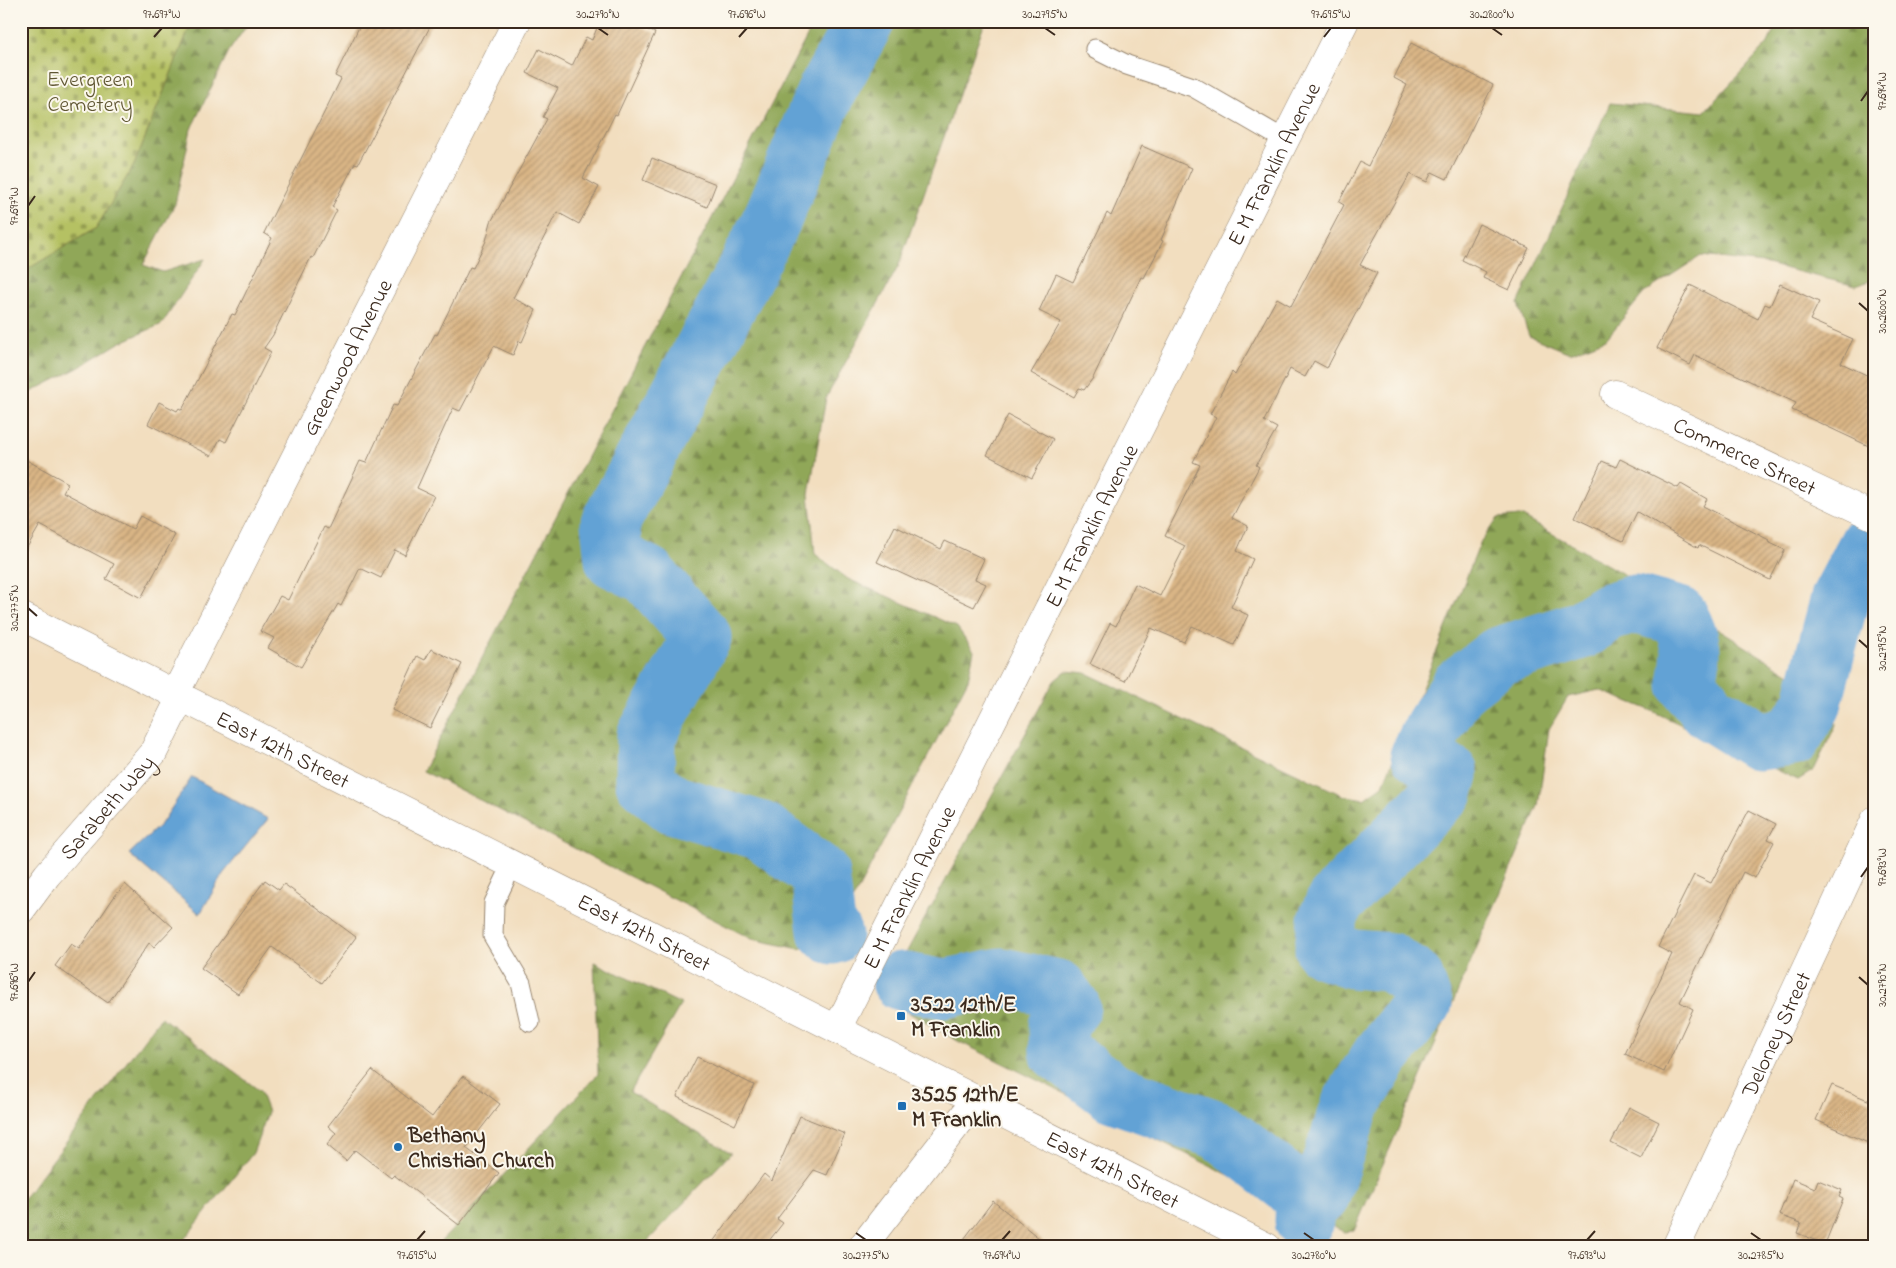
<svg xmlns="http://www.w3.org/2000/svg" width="1896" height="1268" viewBox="0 0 1896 1268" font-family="'Indie Flower',sans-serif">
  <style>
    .forest { fill: url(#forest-firs); stroke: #66683c }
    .cemetery { fill: url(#cemetery-stones); stroke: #787640 }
    .water { fill: #62a2d5; stroke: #4e667a }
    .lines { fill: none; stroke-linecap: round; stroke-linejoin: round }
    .river { stroke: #62a2d5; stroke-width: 59 }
    .building { fill: url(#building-hatch) }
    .service-casing { stroke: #96846e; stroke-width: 21 }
    .minor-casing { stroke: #96846e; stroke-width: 29 }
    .tertiary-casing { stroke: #96846e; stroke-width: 29 }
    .service { stroke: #fff; stroke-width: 19 }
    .minor { stroke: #fff; stroke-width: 28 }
    .tertiary { stroke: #fff; stroke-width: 28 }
    .ticks { fill: none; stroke: #3b2a1e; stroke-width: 2 }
    .poi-dot { fill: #1f6fb2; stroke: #fbf7ec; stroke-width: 2 }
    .labels { text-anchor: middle; stroke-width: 4; stroke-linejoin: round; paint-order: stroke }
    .park-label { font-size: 22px; fill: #605733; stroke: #fbf7ec }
    .street-label { font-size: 22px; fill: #3b2a1e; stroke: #fbf7ec }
    .poi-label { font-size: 22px; font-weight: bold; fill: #3b2a1e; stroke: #fbf7ec; text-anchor: start }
    .neatline { fill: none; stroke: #3b2a1e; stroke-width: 2 }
    .ticks-label { font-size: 12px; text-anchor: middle; fill: #3b2a1e }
  </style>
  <defs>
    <pattern id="forest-firs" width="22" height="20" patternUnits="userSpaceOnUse" patternTransform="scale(1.25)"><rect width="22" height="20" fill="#90a759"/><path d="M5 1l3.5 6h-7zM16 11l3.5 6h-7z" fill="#778849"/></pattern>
    <pattern id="cemetery-stones" width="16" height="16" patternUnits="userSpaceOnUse" patternTransform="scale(1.25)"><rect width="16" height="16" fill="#b5c163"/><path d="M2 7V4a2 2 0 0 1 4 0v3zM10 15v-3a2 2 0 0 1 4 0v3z" fill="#949d51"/></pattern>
    <pattern id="building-hatch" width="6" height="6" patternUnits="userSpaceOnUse" patternTransform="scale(1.25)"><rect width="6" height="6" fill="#dab686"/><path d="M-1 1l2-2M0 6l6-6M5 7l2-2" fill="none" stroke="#b2946d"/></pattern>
  </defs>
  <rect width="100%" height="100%" fill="#fbf7ec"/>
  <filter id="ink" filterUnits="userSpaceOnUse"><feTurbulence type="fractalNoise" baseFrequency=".02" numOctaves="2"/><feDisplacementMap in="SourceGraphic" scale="10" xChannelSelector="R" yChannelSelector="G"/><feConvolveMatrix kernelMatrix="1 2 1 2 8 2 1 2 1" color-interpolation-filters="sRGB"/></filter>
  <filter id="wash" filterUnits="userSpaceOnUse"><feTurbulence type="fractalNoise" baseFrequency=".0096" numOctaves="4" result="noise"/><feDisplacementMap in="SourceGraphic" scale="20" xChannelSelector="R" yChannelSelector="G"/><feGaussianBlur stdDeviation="1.12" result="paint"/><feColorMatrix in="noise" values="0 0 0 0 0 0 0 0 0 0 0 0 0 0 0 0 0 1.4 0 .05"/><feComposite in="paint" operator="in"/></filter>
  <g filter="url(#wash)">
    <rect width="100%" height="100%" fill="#f2debf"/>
    <g class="forest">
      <path d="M 192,21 L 250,21 L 229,51 L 191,129 L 175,204 L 143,265 L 163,272 L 205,259 L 162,324 L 119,343 L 78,368 L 31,392 L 21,399 L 21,273 L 96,228 L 134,165 Z"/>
      <path d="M 815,21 L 985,21 L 898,267 L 826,398 L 809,494 L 815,554 L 848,579 L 957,627 L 974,651 L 968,680 L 836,932 L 800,949 L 752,939 L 423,771 Z"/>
      <path d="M 1778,21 L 1875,21 L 1875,279 L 1856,286 L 1763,263 L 1701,256 L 1644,293 L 1606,339 L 1570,353 L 1529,336 L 1518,304 L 1610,103 L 1704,112 L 1768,43 Z"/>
      <path d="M 1521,516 L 1678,605 L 1834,701 L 1836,725 L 1814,770 L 1798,780 L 1650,710 L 1599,690 L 1568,697 L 1549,729 L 1538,806 L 1354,1231 L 1344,1232 L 958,1041 L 892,1003 L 889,994 L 893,977 L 1054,681 L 1066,671 L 1086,673 L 1342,795 L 1364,799 L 1383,785 L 1481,541 L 1498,518 Z"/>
      <path d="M 594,962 L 681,1004 L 630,1092 L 731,1153 L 642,1247 L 436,1247 L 598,1074 Z"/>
      <path d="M 161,1017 L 260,1091 L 268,1112 L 253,1153 L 178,1247 L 21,1247 L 21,1202 Z"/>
    </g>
    <path class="cemetery" d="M 21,21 L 192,21 L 134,165 L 96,228 L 21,273 Z"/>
    <path class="water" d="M 192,777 L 268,819 L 223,874 L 200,914 L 129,854 L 161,824 Z"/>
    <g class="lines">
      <g class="river">
        <path d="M 833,935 L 827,931 L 820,874 L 762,831 L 672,804 L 645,782 L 646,736 L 702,637 L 647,575 L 614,559 L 610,523 L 748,267 L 773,217 L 826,92 L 865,21"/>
        <path d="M 901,981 L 943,989 L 1002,977 L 1058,989 L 1071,1007 L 1058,1026 L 1059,1052 L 1113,1093 L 1218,1130 L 1305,1197 L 1304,1221"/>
        <path d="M 1305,1197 L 1320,1196 L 1351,1104 L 1381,1056 L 1423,1003 L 1414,978 L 1390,962 L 1353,959 L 1324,949 L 1327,921 L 1335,902 L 1444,791 L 1449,774 L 1420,754 L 1434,726 L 1460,686 L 1499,656 L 1581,630 L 1609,612 L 1635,604 L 1679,616 C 1695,647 1692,651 1687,684 L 1710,711 L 1758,741 L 1792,737 L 1812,705 L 1840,598 L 1869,543"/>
      </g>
    </g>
    <g id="blocks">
      <g class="building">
        <path d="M 362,21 L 433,21 L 358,164 L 355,163 L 332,207 L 337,210 L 313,258 L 311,257 L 273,335 L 264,348 L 271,352 L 226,442 L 220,439 L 211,456 L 148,424 L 159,402 L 177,411 L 179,408 L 182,410 L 232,314 L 235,315 L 272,238 L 264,233 L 341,79 L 335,76 Z"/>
        <path d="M 600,21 L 629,21 L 655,33 L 617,115 L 615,114 L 583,178 L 599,187 L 579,224 L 557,212 L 513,298 L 536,310 L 522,342 L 519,341 L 513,355 L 494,346 L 460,411 L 453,408 L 417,488 L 434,496 L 405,555 L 395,550 L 381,578 L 360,568 L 341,606 L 338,604 L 301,667 L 268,648 L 274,638 L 260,631 L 280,596 L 288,600 L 324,527 L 328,529 L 360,461 L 366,463 L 393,405 L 397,406 L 435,334 L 437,335 L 470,267 L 473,268 L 486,241 L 491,222 L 547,119 L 543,117 L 558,88 L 527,73 L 539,49 L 572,66 L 586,37 L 592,40 Z"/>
        <path d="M 1411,43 L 1493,85 L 1447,179 L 1432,172 L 1427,182 L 1410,174 L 1360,265 L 1377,273 L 1327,368 L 1314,361 L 1305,377 L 1290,369 L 1264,421 L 1277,428 L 1256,465 L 1259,467 L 1232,518 L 1248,526 L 1237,551 L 1253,559 L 1231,607 L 1248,615 L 1234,645 L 1192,626 L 1184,642 L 1151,628 L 1125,681 L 1090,664 L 1110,623 L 1116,626 L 1135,584 L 1160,596 L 1185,546 L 1165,536 L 1200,465 L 1193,462 L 1216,417 L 1210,414 L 1232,372 L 1235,375 L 1277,298 L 1291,306 L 1344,205 L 1339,202 L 1360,162 L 1368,166 L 1407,85 L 1394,78 Z"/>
        <path d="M 1142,146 L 1192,168 L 1161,240 L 1163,241 L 1144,278 L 1141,277 L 1093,378 L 1084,390 L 1079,388 L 1074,397 L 1031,373 L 1061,322 L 1039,311 L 1056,274 L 1073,282 L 1107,213 L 1111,216 Z"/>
        <path d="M 652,158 L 716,184 L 707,207 L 643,180 Z"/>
        <path d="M 1479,224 L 1529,248 L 1509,290 L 1483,278 L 1486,272 L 1462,260 Z"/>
        <path d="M 1780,284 L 1819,302 L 1810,320 L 1853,339 L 1841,363 L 1875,379 L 1875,449 L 1792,410 L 1796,403 L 1695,355 L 1690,365 L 1657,348 L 1690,285 L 1758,319 L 1765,304 L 1770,306 Z"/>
        <path d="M 1008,415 L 1053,439 L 1032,478 L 987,455 Z"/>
        <path d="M 21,457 L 68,483 L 63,492 L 133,529 L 140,516 L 175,535 L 141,598 L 106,579 L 114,564 L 40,525 L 21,558 Z"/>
        <path d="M 1620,459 L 1678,488 L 1681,484 L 1707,499 L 1703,506 L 1769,540 L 1768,542 L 1785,550 L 1770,580 L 1699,545 L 1698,548 L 1637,512 L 1623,541 L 1575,518 L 1602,461 L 1616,467 Z"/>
        <path d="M 895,526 L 941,549 L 945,541 L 984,559 L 975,579 L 986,584 L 974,607 L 877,562 Z"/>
        <path d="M 431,649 L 462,664 L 430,728 L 392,710 L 417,656 L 425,660 Z"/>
        <path d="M 1749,810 L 1776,824 L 1768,839 L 1774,842 L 1755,878 L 1743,872 L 1680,1002 L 1693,1009 L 1664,1072 L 1625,1054 L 1672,954 L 1658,947 L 1694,875 L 1711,883 Z"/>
        <path d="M 265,880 L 279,890 L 284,884 L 356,937 L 322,983 L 272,947 L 238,994 L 201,968 Z"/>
        <path d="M 125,884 L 173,927 L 154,947 L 149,943 L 108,1003 L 55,966 L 71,944 L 79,949 L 114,897 Z"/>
        <path d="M 697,1057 L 754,1085 L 735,1125 L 677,1097 Z"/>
        <path d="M 372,1070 L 432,1117 L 463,1076 L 500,1104 L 466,1148 L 499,1173 L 459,1225 L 394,1175 L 391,1178 L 355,1150 L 346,1161 L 327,1145 L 336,1133 L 328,1126 Z"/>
        <path d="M 1832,1085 L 1875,1103 L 1875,1146 L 1816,1120 Z"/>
        <path d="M 1629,1107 L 1659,1122 L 1641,1158 L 1611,1143 Z"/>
        <path d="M 800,1116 L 845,1134 L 827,1175 L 814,1170 L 777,1219 L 783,1223 L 764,1247 L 709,1247 L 764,1174 L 772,1181 Z"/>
        <path d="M 1793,1179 L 1815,1188 L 1818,1180 L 1842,1190 L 1839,1197 L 1843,1199 L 1825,1244 L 1797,1233 L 1801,1223 L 1779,1215 Z"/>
        <path d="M 993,1201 L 1050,1247 L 958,1247 Z"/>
      </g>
    </g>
  </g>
  <g filter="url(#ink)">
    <use href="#blocks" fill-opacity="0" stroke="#96846e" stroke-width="1"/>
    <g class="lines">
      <defs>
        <g id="service">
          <path d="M 1095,49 L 1127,65 L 1193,87 L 1285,140"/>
          <path d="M 512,865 L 494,903 L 493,936 L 521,983 L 530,1022"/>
        </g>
        <g id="minor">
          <path id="s1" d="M 1615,394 L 1875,517"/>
          <path id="s2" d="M 175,694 L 517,21"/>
          <path id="s3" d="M 21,910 L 47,875 L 153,753 L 181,697"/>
          <path d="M 862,1247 L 976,1100"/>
          <path id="s4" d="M 1676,1247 L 1875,820"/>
        </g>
        <g id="tertiary">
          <path id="s5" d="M 21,616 L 1267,1247"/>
          <path id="s6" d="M 837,1029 L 1345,21"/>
        </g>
      </defs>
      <use href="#service" class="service-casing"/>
      <use href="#minor" class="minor-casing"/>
      <use href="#tertiary" class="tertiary-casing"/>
      <use href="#service" class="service"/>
      <use href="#minor" class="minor"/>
      <use href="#tertiary" class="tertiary"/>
    </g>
  </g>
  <path class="ticks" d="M 598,28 L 608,35M 1045,28 L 1055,35M 1492,28 L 1502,35M 154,37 L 162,28M 739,37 L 747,28M 1324,37 L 1331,28M 1861,101 L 1868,91M 28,206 L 35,196M 1859,303 L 1868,311M 28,608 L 37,616M 1859,640 L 1868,648M 1861,877 L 1868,867M 1859,977 L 1868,985M 28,982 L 35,972M 856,1233 L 866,1240M 1304,1233 L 1314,1240M 1751,1233 L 1761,1240M 417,1240 L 425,1231M 1002,1240 L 1010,1231M 1587,1240 L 1595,1231"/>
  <g class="poi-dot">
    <rect x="896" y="1011" width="10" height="10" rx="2.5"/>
    <rect x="897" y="1101" width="10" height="10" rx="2.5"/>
    <circle cx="398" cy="1147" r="5"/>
  </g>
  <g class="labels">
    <g class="park-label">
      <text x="90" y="86">Evergreen<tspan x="90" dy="25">Cemetery</tspan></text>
    </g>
    <g class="street-label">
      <text dy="8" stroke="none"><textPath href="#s6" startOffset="969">E M Franklin Avenue</textPath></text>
      <text dy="8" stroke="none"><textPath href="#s2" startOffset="378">Greenwood Avenue</textPath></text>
      <text dy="8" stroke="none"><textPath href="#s1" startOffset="144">Commerce Street</textPath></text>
      <text dy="8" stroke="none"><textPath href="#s6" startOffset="564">E M Franklin Avenue</textPath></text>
      <text dy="8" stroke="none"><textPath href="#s5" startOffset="294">East 12th Street</textPath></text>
      <text dy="8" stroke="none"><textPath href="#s3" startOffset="134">Sarabeth Way</textPath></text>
      <text dy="8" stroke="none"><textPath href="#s6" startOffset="159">E M Franklin Avenue</textPath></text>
      <text dy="8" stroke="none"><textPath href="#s5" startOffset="699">East 12th Street</textPath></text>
      <text dy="8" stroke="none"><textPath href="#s4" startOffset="235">Deloney Street</textPath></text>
      <text dy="8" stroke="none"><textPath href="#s5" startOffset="1224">East 12th Street</textPath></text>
    </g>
    <g class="poi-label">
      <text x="911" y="1011">3522 12th/E<tspan x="911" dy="25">M Franklin</tspan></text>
      <text x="912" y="1101">3525 12th/E<tspan x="912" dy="25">M Franklin</tspan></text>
      <text x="408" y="1142">Bethany<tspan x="408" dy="25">Christian Church</tspan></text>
    </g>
  </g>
  <rect width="1896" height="1268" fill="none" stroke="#fbf7ec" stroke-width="55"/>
  <rect x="28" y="28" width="1840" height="1212" class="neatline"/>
  <g class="ticks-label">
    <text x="162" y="18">97.697°W</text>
    <text x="598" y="18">30.2790°N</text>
    <text x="747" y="18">97.696°W</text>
    <text x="1045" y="18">30.2795°N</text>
    <text x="1331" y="18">97.695°W</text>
    <text x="1492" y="18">30.2800°N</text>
    <text transform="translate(1882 91) rotate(-90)" y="4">97.694°W</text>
    <text transform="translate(14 206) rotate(-90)" y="4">97.697°W</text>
    <text transform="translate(1882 311) rotate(-90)" y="4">30.2800°N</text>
    <text transform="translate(14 608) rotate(-90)" y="4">30.2775°N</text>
    <text transform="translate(1882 648) rotate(-90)" y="4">30.2795°N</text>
    <text transform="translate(1882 867) rotate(-90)" y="4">97.693°W</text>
    <text transform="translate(14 982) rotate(-90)" y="4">97.696°W</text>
    <text transform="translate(1882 985) rotate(-90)" y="4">30.2790°N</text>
    <text x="417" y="1259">97.695°W</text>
    <text x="866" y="1259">30.2775°N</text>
    <text x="1002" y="1259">97.694°W</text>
    <text x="1314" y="1259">30.2780°N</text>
    <text x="1587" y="1259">97.693°W</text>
    <text x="1761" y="1259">30.2785°N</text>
  </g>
</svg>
